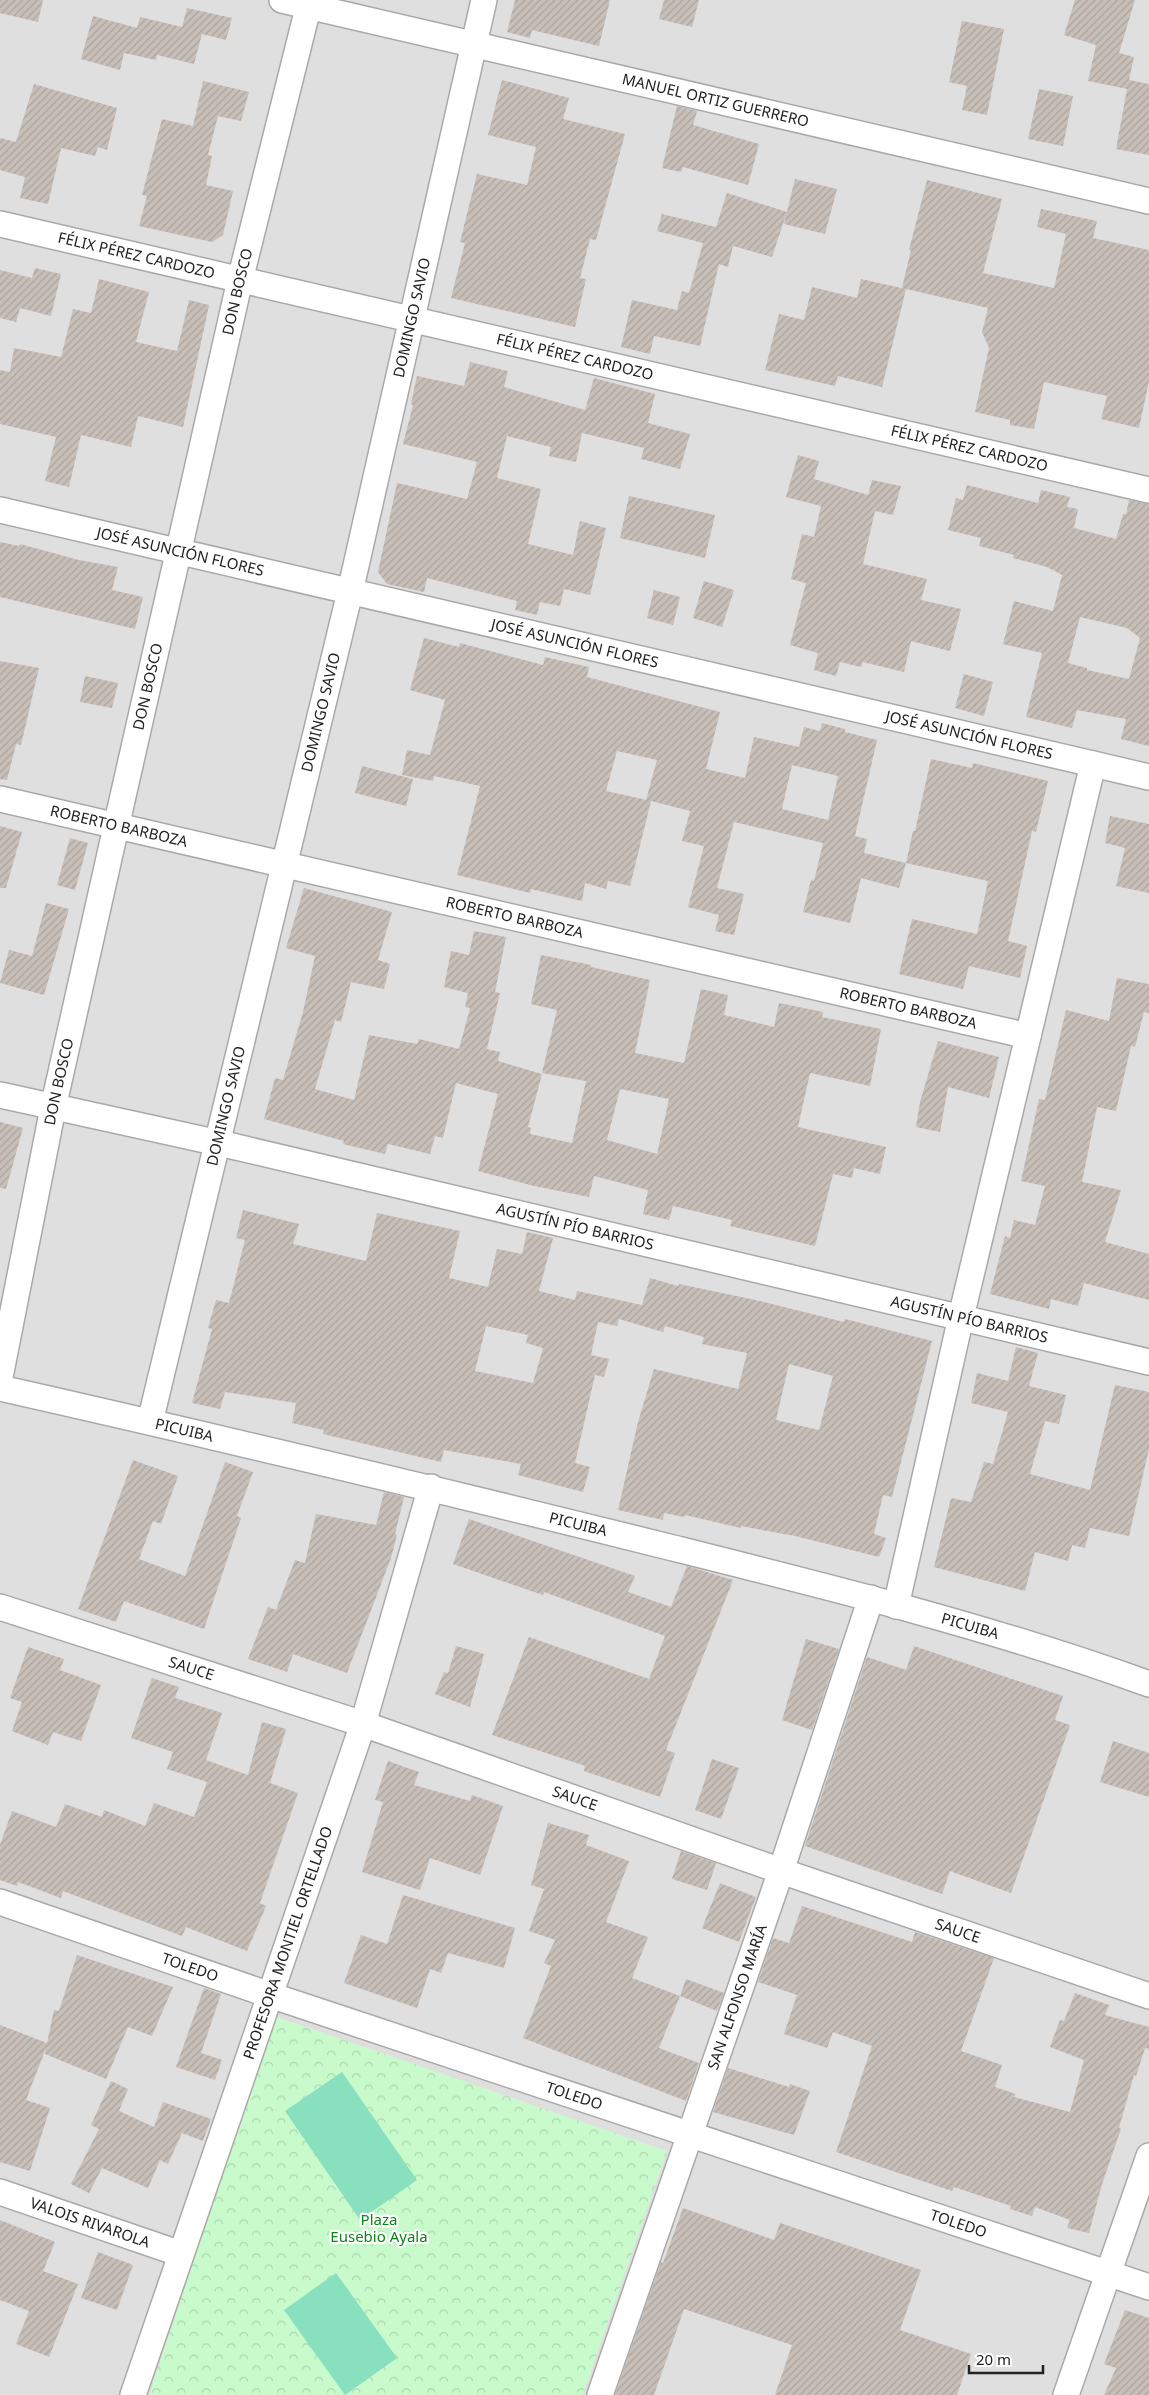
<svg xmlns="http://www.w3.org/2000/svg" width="1149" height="2395" viewBox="0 0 1149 2395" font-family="'Noto Sans',sans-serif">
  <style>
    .residential { fill: #e0dfdf }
    .park { fill: url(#park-crowns) }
    .pitch { fill: #88e0be }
    .building { fill: url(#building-hatch); fill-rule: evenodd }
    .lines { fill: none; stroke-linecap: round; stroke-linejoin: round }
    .minor-casing { stroke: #a9a9a9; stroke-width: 28 }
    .minor { stroke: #fff; stroke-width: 25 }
    .labels { text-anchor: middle; stroke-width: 4.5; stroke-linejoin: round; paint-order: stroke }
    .street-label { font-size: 15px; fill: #222; stroke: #fff }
    .park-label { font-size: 15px; fill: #0c8416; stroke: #fff }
  </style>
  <defs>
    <pattern id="park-crowns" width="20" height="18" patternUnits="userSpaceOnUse" patternTransform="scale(1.25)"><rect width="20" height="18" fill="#c8facc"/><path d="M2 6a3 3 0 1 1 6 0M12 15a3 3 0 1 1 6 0" fill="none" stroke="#acd6af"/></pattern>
    <pattern id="building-hatch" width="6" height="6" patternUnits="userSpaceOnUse" patternTransform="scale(1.25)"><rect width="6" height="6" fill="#c7bfb8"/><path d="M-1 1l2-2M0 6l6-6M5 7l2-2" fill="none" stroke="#aba49e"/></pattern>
  </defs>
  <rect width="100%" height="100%" fill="#f2efe9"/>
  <rect class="residential" x="0" y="0" width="1149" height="2395"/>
  <path class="park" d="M 274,2016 L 667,2151 L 583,2395 L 149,2395 Z"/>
  <g class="pitch">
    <path d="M 342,2072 L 417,2180 L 360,2220 L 285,2111 Z"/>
    <path d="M 336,2273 L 397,2358 L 345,2395 L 284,2310 Z"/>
  </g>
  <g class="building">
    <path d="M 0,0 L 43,0 L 38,22 L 0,13 Z"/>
    <path d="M 515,0 L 610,0 L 599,46 L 532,30 L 530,38 L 507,32 Z"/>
    <path d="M 664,0 L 699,0 L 692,27 L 659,19 Z"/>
    <path d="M 1075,0 L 1135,0 L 1119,53 L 1134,57 L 1129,80 L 1149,84 L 1149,155 L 1116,149 L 1127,89 L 1088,81 L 1096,45 L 1064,35 Z"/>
    <path d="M 187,8 L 232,18 L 226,40 L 202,34 L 194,64 L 157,55 L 156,60 L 124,53 L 120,70 L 81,59 L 93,16 L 137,28 L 140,17 L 182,27 Z"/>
    <path d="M 962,21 L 1004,29 L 987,115 L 962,110 L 967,86 L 949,82 Z"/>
    <path d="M 502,80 L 569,98 L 563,119 L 625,134 L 596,240 L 590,239 L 580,278 L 586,279 L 575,327 L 451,298 L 465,243 L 460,242 L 477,174 L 527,185 L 536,147 L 488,135 Z"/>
    <path d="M 203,81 L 249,92 L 241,121 L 218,116 L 208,155 L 212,156 L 206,185 L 233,191 L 223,235 L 212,242 L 139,226 L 147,196 L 142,195 L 162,119 L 193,126 Z"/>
    <path d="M 34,84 L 117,108 L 107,150 L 98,147 L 95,156 L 61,148 L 48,204 L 20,198 L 25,177 L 0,170 L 0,138 L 16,142 Z"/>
    <path d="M 1039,89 L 1073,96 L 1063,146 L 1028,139 Z"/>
    <path d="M 677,106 L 697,111 L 693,125 L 759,144 L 748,185 L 683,167 L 681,172 L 662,168 Z"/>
    <path d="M 795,179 L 837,189 L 825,234 L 784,224 Z"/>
    <path d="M 927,180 L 1002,199 L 983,273 L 1054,288 L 1066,234 L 1037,227 L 1041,209 L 1097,221 L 1093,238 L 1149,250 L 1149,381 L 1139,428 L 1101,419 L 1107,396 L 1044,382 L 1034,429 L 1010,425 L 1010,420 L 975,412 L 989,348 L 982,332 L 988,308 L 902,288 L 911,250 L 909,250 Z"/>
    <path d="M 727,193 L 787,212 L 772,257 L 733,246 L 728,267 L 719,264 L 700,346 L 654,336 L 650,354 L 621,347 L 632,300 L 677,310 L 682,291 L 689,293 L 703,243 L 657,231 L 662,214 L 716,227 Z"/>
    <path d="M 35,268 L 61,274 L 51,316 L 20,308 L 16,322 L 0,318 L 0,270 L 32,278 Z"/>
    <path d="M 99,279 L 149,292 L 136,342 L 177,351 L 189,300 L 209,305 L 183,427 L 138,416 L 131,447 L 81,435 L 69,487 L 45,481 L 56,437 L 0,424 L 0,370 L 10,372 L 14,348 L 61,357 L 73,309 L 91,313 Z"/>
    <path d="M 861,279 L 906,289 L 882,387 L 838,376 L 835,386 L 765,370 L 779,314 L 804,320 L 812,287 L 857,298 Z"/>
    <path d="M 470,362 L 508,371 L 504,387 L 585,410 L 594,378 L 655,394 L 648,423 L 690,434 L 680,469 L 641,459 L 644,448 L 582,433 L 576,462 L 549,456 L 551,447 L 507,436 L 497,478 L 541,489 L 528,544 L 573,555 L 580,521 L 606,528 L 590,595 L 564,589 L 560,606 L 540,602 L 537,615 L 515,610 L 517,601 L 427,578 L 424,592 L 387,584 L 378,572 L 397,483 L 467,499 L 477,462 L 403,444 L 413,405 L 411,404 L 417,376 L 464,386 Z"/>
    <path d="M 798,455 L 819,461 L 814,479 L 868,495 L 872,480 L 901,486 L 893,515 L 875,511 L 863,564 L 927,579 L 921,600 L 961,609 L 950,651 L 911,641 L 904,672 L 863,662 L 861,667 L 840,662 L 836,676 L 814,670 L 818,653 L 790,645 L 806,583 L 791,579 L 802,534 L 814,537 L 821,506 L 786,497 Z"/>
    <path d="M 967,485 L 1038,503 L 1041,490 L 1070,497 L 1067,507 L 1078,509 L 1074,528 L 1116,539 L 1123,514 L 1126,514 L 1129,500 L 1149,504 L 1149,746 L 1121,739 L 1126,719 L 1077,710 L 1072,728 L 1026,717 L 1042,653 L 1003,644 L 1014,601 L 1053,611 L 1062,575 L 1047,567 L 1013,558 L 1014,555 L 979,546 L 981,538 L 948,530 L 956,498 L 963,500 ZM 1080,617 L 1127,628 L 1140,638 L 1129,679 L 1087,670 L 1087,668 L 1068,663 Z"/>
    <path d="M 629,496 L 715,515 L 705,558 L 620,538 Z"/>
    <path d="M 0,542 L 19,546 L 20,544 L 79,560 L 118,567 L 112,590 L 143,597 L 135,629 L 0,597 Z"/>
    <path d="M 704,581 L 734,590 L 722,627 L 693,618 Z"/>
    <path d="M 654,590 L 680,597 L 673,625 L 647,618 Z"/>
    <path d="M 424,638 L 459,647 L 460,643 L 543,665 L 545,657 L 589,667 L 587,677 L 720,712 L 706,769 L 745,778 L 754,737 L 799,747 L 804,727 L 820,731 L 822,723 L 845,729 L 845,732 L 877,740 L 855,836 L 867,839 L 864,853 L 906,863 L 899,888 L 861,878 L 850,923 L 803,912 L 811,880 L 814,881 L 823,843 L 734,822 L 717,888 L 744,894 L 734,935 L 715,931 L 719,915 L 688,907 L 704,846 L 682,841 L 690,811 L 651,801 L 630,886 L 608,881 L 606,889 L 585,883 L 582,901 L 531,889 L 530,893 L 457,875 L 480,786 L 434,776 L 433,781 L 402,775 L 407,750 L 430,755 L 445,700 L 410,690 ZM 617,751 L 657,760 L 646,800 L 651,801 L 606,791 ZM 792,765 L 838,776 L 828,820 L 782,809 Z"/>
    <path d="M 0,661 L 39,668 L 21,745 L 16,744 L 7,780 L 0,779 Z"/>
    <path d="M 964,674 L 993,682 L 984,716 L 955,708 Z"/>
    <path d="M 85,676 L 118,683 L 112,708 L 80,702 Z"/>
    <path d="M 931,759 L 972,768 L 973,763 L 1048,781 L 1036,832 L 1032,831 L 1008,941 L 1027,946 L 1020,978 L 969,966 L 963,989 L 899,974 L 912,919 L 977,934 L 988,881 L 906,863 L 913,831 L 915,831 Z"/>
    <path d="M 362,766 L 413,779 L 406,806 L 355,793 Z"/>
    <path d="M 1110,816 L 1149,824 L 1149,893 L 1116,886 L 1125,848 L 1105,843 Z"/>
    <path d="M 0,826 L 22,832 L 6,888 L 0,888 Z"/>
    <path d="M 70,838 L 88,843 L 75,890 L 57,885 Z"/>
    <path d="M 304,888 L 392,912 L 378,960 L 390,964 L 384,989 L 351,982 L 341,1022 L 335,1020 L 315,1089 L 354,1100 L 369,1035 L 417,1044 L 419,1039 L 459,1049 L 470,1008 L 465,1007 L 468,993 L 444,987 L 451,951 L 469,955 L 474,931 L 506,937 L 495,992 L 500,993 L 487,1049 L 500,1052 L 498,1061 L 542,1074 L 528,1127 L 531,1128 L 530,1134 L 572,1143 L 586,1081 L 542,1073 L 557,1010 L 531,1004 L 541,955 L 591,965 L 591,967 L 650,980 L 635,1053 L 684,1063 L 701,989 L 728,995 L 724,1015 L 774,1027 L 779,1003 L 823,1012 L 822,1017 L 881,1029 L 870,1086 L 810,1073 L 798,1127 L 886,1147 L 880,1174 L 854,1168 L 852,1178 L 833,1174 L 815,1246 L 730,1226 L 732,1220 L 673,1206 L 669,1220 L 643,1214 L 648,1190 L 594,1176 L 589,1197 L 534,1186 L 478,1171 L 498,1094 L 456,1083 L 443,1138 L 435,1136 L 430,1154 L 388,1144 L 385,1154 L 343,1144 L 344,1141 L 264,1119 L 275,1078 L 283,1080 L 303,1012 L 315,956 L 286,948 ZM 620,1089 L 669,1099 L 657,1154 L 607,1140 Z"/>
    <path d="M 46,903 L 69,909 L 44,995 L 0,983 L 9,950 L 32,956 Z"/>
    <path d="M 1117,978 L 1149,984 L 1149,1013 L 1144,1012 L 1135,1047 L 1131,1046 L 1116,1111 L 1097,1107 L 1082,1182 L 1121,1190 L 1105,1242 L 1149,1254 L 1149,1300 L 1084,1283 L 1078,1306 L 1051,1299 L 1049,1309 L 990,1294 L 1005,1236 L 1010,1238 L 1014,1220 L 1035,1225 L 1045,1186 L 1021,1181 L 1039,1099 L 1045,1100 L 1066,1010 L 1109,1021 Z"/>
    <path d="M 938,1041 L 999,1057 L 989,1098 L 948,1087 L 940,1132 L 916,1127 L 920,1102 Z"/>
    <path d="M 0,1122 L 23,1128 L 6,1189 L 0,1188 Z"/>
    <path d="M 243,1210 L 299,1224 L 293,1244 L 366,1261 L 377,1213 L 460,1231 L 449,1278 L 488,1287 L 497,1249 L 522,1254 L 527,1232 L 553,1238 L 539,1291 L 575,1300 L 577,1291 L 642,1305 L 650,1278 L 678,1286 L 679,1284 L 760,1301 L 844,1322 L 845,1319 L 932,1341 L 892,1497 L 883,1495 L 874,1534 L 886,1538 L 879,1557 L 795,1536 L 741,1526 L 741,1528 L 685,1515 L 684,1517 L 664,1513 L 663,1520 L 618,1510 L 638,1422 L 654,1369 L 738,1389 L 747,1353 L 702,1344 L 704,1337 L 665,1326 L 663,1332 L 619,1319 L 617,1326 L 598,1322 L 591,1355 L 609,1359 L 604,1377 L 595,1375 L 575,1463 L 590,1467 L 583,1492 L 518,1475 L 521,1464 L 444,1450 L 441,1462 L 323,1434 L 324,1430 L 292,1423 L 296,1403 L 225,1392 L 220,1409 L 192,1403 L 212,1329 L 208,1328 L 216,1300 L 229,1303 L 245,1240 L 236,1238 ZM 486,1326 L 528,1335 L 526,1343 L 543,1348 L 533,1383 L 475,1371 ZM 789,1364 L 833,1376 L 819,1430 L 776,1420 Z"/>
    <path d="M 1016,1347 L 1038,1353 L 1029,1386 L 1066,1395 L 1059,1424 L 1045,1421 L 1030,1474 L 1090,1490 L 1115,1385 L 1149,1392 L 1149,1449 L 1129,1536 L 1090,1528 L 1085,1548 L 1072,1545 L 1068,1561 L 1035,1552 L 1025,1591 L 934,1567 L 951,1498 L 971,1502 L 984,1462 L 993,1464 L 1008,1412 L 971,1403 L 977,1373 L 1008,1381 Z"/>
    <path d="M 133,1460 L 178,1476 L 161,1524 L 153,1521 L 139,1559 L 185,1576 L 225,1462 L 253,1472 L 237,1516 L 241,1518 L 204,1629 L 124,1601 L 116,1622 L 78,1609 Z"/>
    <path d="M 384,1492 L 404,1497 L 395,1534 L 397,1535 L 391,1558 L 347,1673 L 293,1654 L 287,1672 L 248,1659 L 268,1607 L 276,1610 L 295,1560 L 305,1563 L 316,1514 L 376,1525 Z"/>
    <path d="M 469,1519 L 635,1576 L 628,1592 L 671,1607 L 687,1566 L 733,1580 L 666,1750 L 675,1753 L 660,1797 L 584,1771 L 585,1766 L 492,1735 L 529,1637 L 649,1679 L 665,1636 L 544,1592 L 543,1595 L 453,1564 Z"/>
    <path d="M 806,1639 L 839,1649 L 812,1730 L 782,1720 Z"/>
    <path d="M 456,1646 L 484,1654 L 470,1707 L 435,1694 L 444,1672 L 448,1673 Z"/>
    <path d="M 914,1646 L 1063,1696 L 1055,1720 L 1070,1725 L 1011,1893 L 950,1871 L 942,1894 L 805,1846 L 867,1657 L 906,1670 Z"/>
    <path d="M 28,1647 L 64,1659 L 60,1670 L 101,1685 L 81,1741 L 53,1732 L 48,1745 L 12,1731 L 22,1702 L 10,1698 Z"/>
    <path d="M 152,1678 L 179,1687 L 175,1698 L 222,1713 L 206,1760 L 248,1775 L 262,1722 L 286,1729 L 270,1783 L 298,1793 L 260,1903 L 266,1906 L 247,1951 L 186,1927 L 182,1936 L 63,1891 L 61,1898 L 18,1882 L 17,1886 L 0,1880 L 0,1845 L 12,1811 L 56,1827 L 65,1804 L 102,1817 L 104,1810 L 145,1826 L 154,1803 L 194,1817 L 207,1782 L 167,1769 L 173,1752 L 131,1738 Z"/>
    <path d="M 1113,1741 L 1149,1753 L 1149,1797 L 1100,1782 Z"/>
    <path d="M 712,1759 L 739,1768 L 721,1819 L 695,1810 Z"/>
    <path d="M 388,1761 L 419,1772 L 414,1785 L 470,1801 L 472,1795 L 503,1806 L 480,1875 L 430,1858 L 420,1890 L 362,1872 L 383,1802 L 375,1800 Z"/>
    <path d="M 548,1823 L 589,1835 L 586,1845 L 629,1861 L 606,1922 L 648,1937 L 632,1978 L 680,1996 L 659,2048 L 699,2063 L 686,2101 L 523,2038 L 551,1966 L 544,1963 L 555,1940 L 529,1931 L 544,1889 L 531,1885 Z"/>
    <path d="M 681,1851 L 716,1863 L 707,1890 L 672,1879 Z"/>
    <path d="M 720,1883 L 756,1897 L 739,1942 L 702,1928 Z"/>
    <path d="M 403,1895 L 515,1928 L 504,1968 L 448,1953 L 441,1973 L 430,1969 L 417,2008 L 344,1983 L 361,1935 L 387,1944 Z"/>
    <path d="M 802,1906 L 912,1942 L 915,1932 L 994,1958 L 961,2051 L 1002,2065 L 995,2087 L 1016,2094 L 1014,2097 L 1070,2112 L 1084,2060 L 1050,2047 L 1060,2020 L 1064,2021 L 1075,1993 L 1109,2005 L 1105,2015 L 1149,2027 L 1149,2049 L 1145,2048 L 1136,2076 L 1134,2075 L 1119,2128 L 1121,2129 L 1102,2184 L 1089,2233 L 1067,2228 L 1070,2220 L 1035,2207 L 1032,2216 L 1010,2209 L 1011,2206 L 954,2187 L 952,2191 L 836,2152 L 872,2046 L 833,2032 L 827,2048 L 784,2034 L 797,1995 L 758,1982 L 773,1938 L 789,1943 Z"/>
    <path d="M 77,1955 L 173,1987 L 152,2036 L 128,2027 L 106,2079 L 45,2054 L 46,2048 L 26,2100 L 50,2108 L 30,2171 L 0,2162 L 0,2025 L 47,2043 L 54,2010 L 59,2011 Z"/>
    <path d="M 686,1979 L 724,1993 L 717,2011 L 680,1996 Z"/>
    <path d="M 204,1988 L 221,1994 L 201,2053 L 222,2060 L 215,2080 L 176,2067 Z"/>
    <path d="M 728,2068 L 789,2087 L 790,2084 L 810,2091 L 794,2135 L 713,2112 Z"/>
    <path d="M 111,2081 L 128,2089 L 119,2111 L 154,2127 L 163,2102 L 211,2119 L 203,2141 L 182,2133 L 168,2164 L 160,2160 L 148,2188 L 102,2168 L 89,2193 L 71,2184 L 99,2129 L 91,2125 Z"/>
    <path d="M 683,2208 L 774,2240 L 780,2223 L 921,2270 L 900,2330 L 971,2354 L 957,2395 L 775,2395 L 792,2345 L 684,2309 L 654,2395 L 615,2395 L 661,2262 L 663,2263 Z"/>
    <path d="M 0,2220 L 55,2242 L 43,2271 L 78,2284 L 49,2357 L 16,2344 L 29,2311 L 0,2300 Z"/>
    <path d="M 98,2252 L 133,2265 L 117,2310 L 81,2298 Z"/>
    <path d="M 1125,2310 L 1149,2318 L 1149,2395 L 1104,2395 L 1116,2368 L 1104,2364 Z"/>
  </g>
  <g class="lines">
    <defs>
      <g id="minor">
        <path id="s1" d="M 282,0 L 1149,201"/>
        <path id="s2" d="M 0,224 L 1149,490"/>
        <path id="s3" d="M 0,510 L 1149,777"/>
        <path id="s4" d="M 0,799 L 1028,1036"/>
        <path id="s5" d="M 0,1095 L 219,1143 L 1149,1362"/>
        <path id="s6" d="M 0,1377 L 53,1108 L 116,827 L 240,280 L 310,0"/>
        <path id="s7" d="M 0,1388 C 225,1439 449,1492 673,1548 C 833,1588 994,1628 1149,1684"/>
        <path id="s8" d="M 150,1422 L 350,592 L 484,0"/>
        <path d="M 896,1606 L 961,1317 L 1093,764"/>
        <path id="s9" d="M 0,1607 L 363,1724 L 781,1871 L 1149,1996"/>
        <path id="s10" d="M 0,1902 L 270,1995 L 1149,2287"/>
        <path id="s11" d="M 0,2192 L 181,2254"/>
        <path id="s12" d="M 133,2395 L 363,1724 L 431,1487"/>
        <path id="s13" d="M 600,2395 L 781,1871 L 871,1598"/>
        <path d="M 1066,2395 L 1149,2156"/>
      </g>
    </defs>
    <use href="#minor" class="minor-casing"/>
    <use href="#minor" class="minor"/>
  </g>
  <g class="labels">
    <g class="street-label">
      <text dy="5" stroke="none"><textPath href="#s1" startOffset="445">MANUEL ORTIZ GUERRERO</textPath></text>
      <text dy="5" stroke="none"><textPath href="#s2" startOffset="140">FÉLIX PÉREZ CARDOZO</textPath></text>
      <text dy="5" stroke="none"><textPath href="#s6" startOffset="1111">DON BOSCO</textPath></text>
      <text dy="5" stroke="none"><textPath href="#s8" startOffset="1135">DOMINGO SAVIO</textPath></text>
      <text dy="5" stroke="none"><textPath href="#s2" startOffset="590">FÉLIX PÉREZ CARDOZO</textPath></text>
      <text dy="5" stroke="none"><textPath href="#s2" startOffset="995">FÉLIX PÉREZ CARDOZO</textPath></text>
      <text dy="5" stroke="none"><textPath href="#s3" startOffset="185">JOSÉ ASUNCIÓN FLORES</textPath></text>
      <text dy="5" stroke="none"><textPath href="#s3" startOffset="590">JOSÉ ASUNCIÓN FLORES</textPath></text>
      <text dy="5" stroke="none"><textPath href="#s6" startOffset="706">DON BOSCO</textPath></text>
      <text dy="5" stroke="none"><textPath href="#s8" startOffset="730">DOMINGO SAVIO</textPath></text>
      <text dy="5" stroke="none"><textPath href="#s3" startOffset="995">JOSÉ ASUNCIÓN FLORES</textPath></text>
      <text dy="5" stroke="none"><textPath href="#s4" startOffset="122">ROBERTO BARBOZA</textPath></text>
      <text dy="5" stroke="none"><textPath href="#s4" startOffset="528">ROBERTO BARBOZA</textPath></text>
      <text dy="5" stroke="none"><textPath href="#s4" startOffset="932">ROBERTO BARBOZA</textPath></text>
      <text dy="5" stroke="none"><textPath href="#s6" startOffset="301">DON BOSCO</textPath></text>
      <text dy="5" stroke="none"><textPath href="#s8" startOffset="325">DOMINGO SAVIO</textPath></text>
      <text dy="5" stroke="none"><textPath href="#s5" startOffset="590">AGUSTÍN PÍO BARRIOS</textPath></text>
      <text dy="5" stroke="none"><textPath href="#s5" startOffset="995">AGUSTÍN PÍO BARRIOS</textPath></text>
      <text dy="5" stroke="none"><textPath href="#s7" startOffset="189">PICUIBA</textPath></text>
      <text dy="5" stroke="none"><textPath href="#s7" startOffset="594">PICUIBA</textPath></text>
      <text dy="5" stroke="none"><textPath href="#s7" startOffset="999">PICUIBA</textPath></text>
      <text dy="5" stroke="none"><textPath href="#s9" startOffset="201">SAUCE</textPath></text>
      <text dy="5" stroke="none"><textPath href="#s9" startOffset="606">SAUCE</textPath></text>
      <text dy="5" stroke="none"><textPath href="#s9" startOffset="1011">SAUCE</textPath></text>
      <text dy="5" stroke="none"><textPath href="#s12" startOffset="478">PROFESORA MONTIEL ORTELLADO</textPath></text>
      <text dy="5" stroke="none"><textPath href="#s10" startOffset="201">TOLEDO</textPath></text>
      <text dy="5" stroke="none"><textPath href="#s13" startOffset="421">SAN ALFONSO MARÍA</textPath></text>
      <text dy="5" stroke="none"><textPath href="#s10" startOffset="606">TOLEDO</textPath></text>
      <text dy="5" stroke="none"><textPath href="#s11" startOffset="95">VALOIS RIVAROLA</textPath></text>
      <text dy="5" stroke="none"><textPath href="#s10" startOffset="1011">TOLEDO</textPath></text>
    </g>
    <g class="park-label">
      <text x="379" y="2225">Plaza<tspan x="379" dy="17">Eusebio Ayala</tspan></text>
    </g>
  </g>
  <path d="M969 2365v8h74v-8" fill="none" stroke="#222222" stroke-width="2.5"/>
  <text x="976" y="2365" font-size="15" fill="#222222" stroke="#ffffff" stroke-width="4" paint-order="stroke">20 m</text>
</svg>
